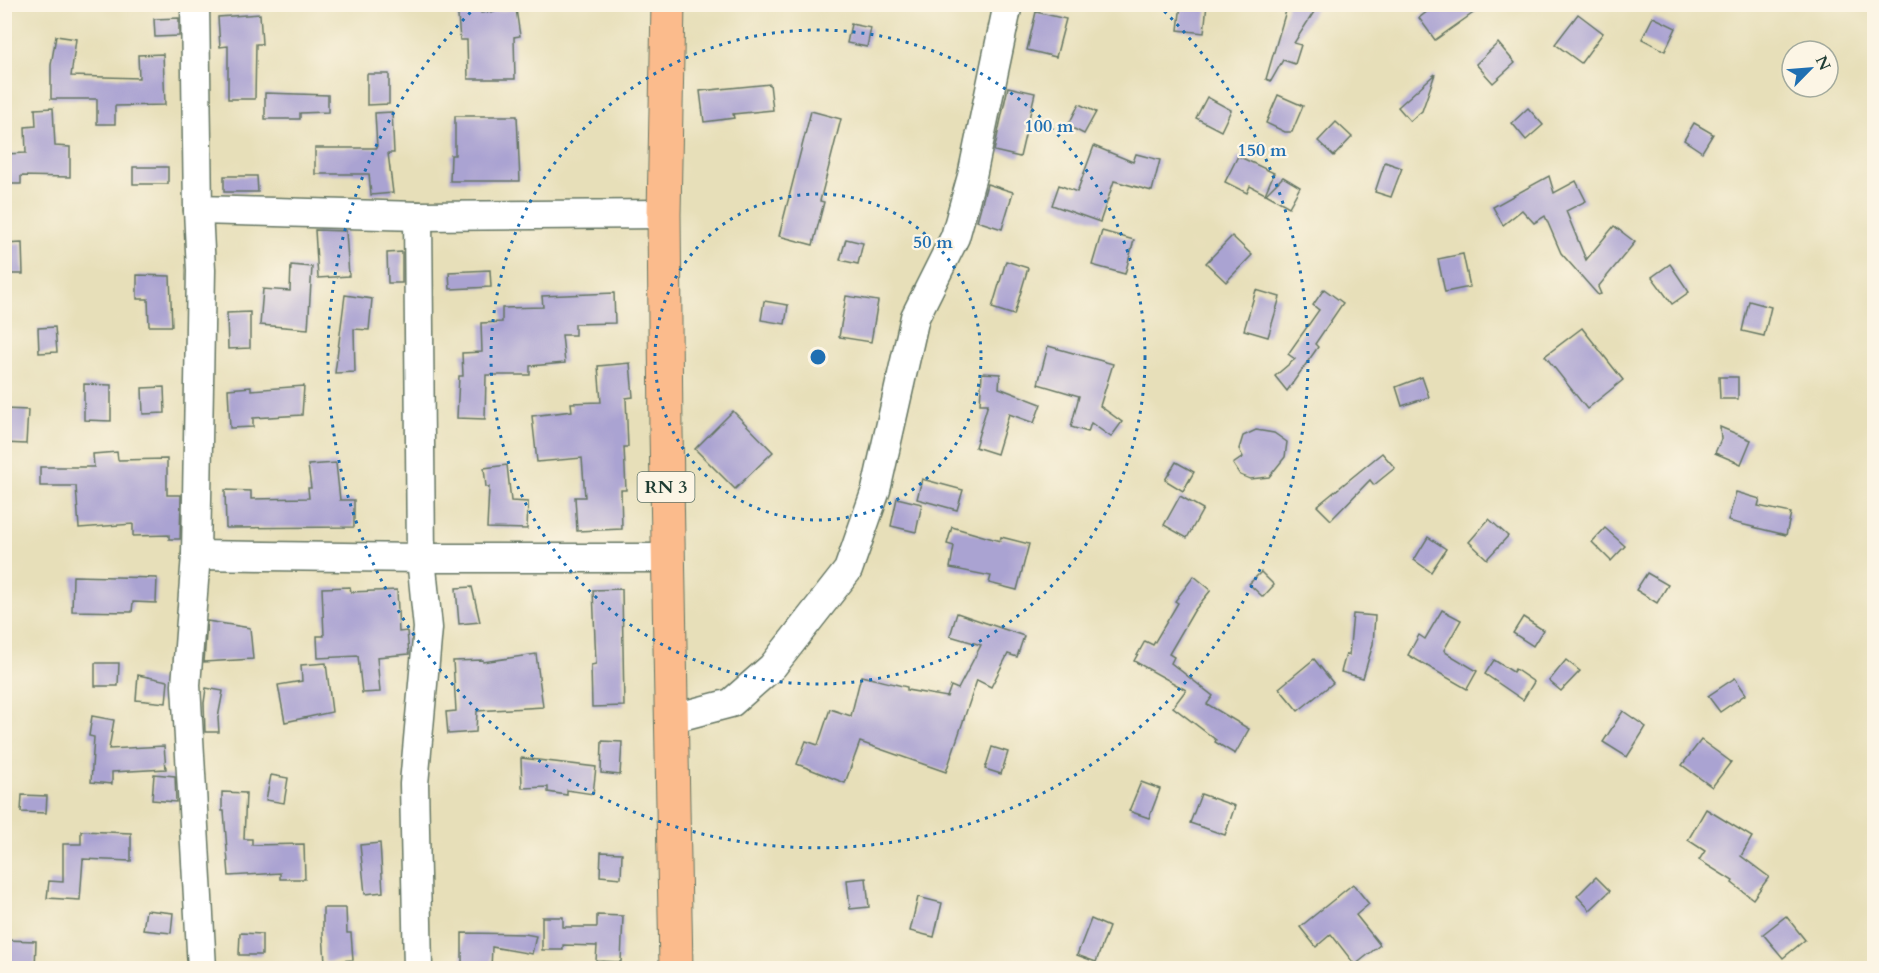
<svg xmlns="http://www.w3.org/2000/svg" width="1879" height="973" viewBox="0 0 1879 973" font-family="Cardo,serif">
  <style>
    .building { fill: #aaa3d2 }
    .lines { fill: none; stroke-linecap: round; stroke-linejoin: round }
    .minor-casing { stroke: #657663; stroke-width: 31 }
    .major-casing { stroke: #657663; stroke-width: 35 }
    .minor { stroke: #fff; stroke-width: 28 }
    .major { stroke: #fbbb8c; stroke-width: 33 }
    .ring { fill: none; stroke: #1f6fb2; stroke-width: 3; stroke-dasharray: 3 6 }
    .labels { text-anchor: middle; stroke-width: 4.5; stroke-linejoin: round; paint-order: stroke }
    .shield { fill: #fcf5e5; stroke: #617469; stroke-width: 1.5 }
    .shield-label { font-size: 18px; font-weight: bold; fill: #1f3d34 }
    .centre { fill: #1f6fb2; stroke: #fcf5e5; stroke-width: 3 }
    .ring-label { font-size: 18px; text-anchor: middle; font-weight: bold; fill: #1f6fb2; stroke: #fcf5e5; stroke-width: 4.5; stroke-linejoin: round; paint-order: stroke }
  </style>
  <rect width="100%" height="100%" fill="#fcf5e5"/>
  <filter id="ink" filterUnits="userSpaceOnUse"><feTurbulence type="fractalNoise" baseFrequency=".0167" numOctaves="2"/><feDisplacementMap in="SourceGraphic" scale="12" xChannelSelector="R" yChannelSelector="G"/><feConvolveMatrix kernelMatrix="1 2 1 2 8 2 1 2 1" color-interpolation-filters="sRGB"/></filter>
  <filter id="wash" filterUnits="userSpaceOnUse"><feTurbulence type="fractalNoise" baseFrequency=".008" numOctaves="4" result="noise"/><feDisplacementMap in="SourceGraphic" scale="24" xChannelSelector="R" yChannelSelector="G"/><feGaussianBlur stdDeviation="1.35" result="paint"/><feColorMatrix in="noise" values="0 0 0 0 0 0 0 0 0 0 0 0 0 0 0 0 0 1.4 0 .05"/><feComposite in="paint" operator="in"/></filter>
  <g filter="url(#wash)">
    <rect width="100%" height="100%" fill="#e7dfb9"/>
    <g id="blocks">
      <g class="building">
        <path d="M 457,4 L 480,4 L 481,13 L 516,9 L 520,36 L 514,37 L 515,79 L 468,79 L 467,40 L 460,40 Z"/>
        <path d="M 1181,4 L 1207,4 L 1204,33 L 1178,30 Z"/>
        <path d="M 1288,4 L 1319,4 L 1294,43 L 1301,45 L 1295,64 L 1283,60 L 1271,81 L 1266,79 Z"/>
        <path d="M 1437,4 L 1486,4 L 1435,40 L 1419,18 Z"/>
        <path d="M 1036,12 L 1066,19 L 1056,57 L 1027,50 Z"/>
        <path d="M 260,14 L 262,44 L 256,44 L 255,99 L 228,99 L 228,46 L 220,47 L 218,17 Z"/>
        <path d="M 1578,14 L 1603,33 L 1581,63 L 1555,44 Z"/>
        <path d="M 1653,17 L 1676,28 L 1665,51 L 1642,39 Z"/>
        <path d="M 179,18 L 179,36 L 155,37 L 154,19 Z"/>
        <path d="M 851,24 L 871,28 L 867,47 L 847,43 Z"/>
        <path d="M 56,36 L 76,39 L 71,76 L 139,78 L 138,55 L 163,54 L 165,105 L 115,106 L 115,124 L 97,124 L 97,99 L 51,99 L 51,65 Z"/>
        <path d="M 1498,43 L 1515,63 L 1493,83 L 1476,64 Z"/>
        <path d="M 367,74 L 389,74 L 389,104 L 367,105 Z"/>
        <path d="M 1435,74 L 1422,111 L 1410,121 L 1398,107 Z"/>
        <path d="M 770,84 L 773,110 L 733,114 L 734,118 L 704,122 L 700,91 Z"/>
        <path d="M 1008,87 L 1035,93 L 1020,157 L 994,151 Z"/>
        <path d="M 265,93 L 328,95 L 328,112 L 300,113 L 300,119 L 265,119 Z"/>
        <path d="M 1278,95 L 1303,106 L 1292,132 L 1285,132 L 1266,123 Z"/>
        <path d="M 1207,97 L 1231,110 L 1221,131 L 1196,118 Z"/>
        <path d="M 1079,104 L 1096,112 L 1084,134 L 1068,126 Z"/>
        <path d="M 53,108 L 55,146 L 70,147 L 70,177 L 21,176 L 21,184 L 4,184 L 4,154 L 26,153 L 25,127 L 36,126 L 35,109 Z"/>
        <path d="M 1528,108 L 1543,125 L 1526,140 L 1512,123 Z"/>
        <path d="M 811,111 L 841,119 L 820,201 L 824,202 L 813,245 L 779,236 Z"/>
        <path d="M 392,112 L 394,153 L 388,153 L 393,193 L 371,195 L 369,174 L 315,174 L 315,148 L 377,148 L 375,113 Z"/>
        <path d="M 455,116 L 517,116 L 520,181 L 450,181 L 451,155 L 455,155 Z"/>
        <path d="M 1336,122 L 1352,137 L 1334,156 L 1318,141 Z"/>
        <path d="M 1694,123 L 1713,134 L 1702,152 L 1684,140 Z"/>
        <path d="M 1094,146 L 1133,162 L 1136,154 L 1160,160 L 1152,191 L 1114,181 L 1100,222 L 1052,205 L 1059,185 L 1077,192 Z"/>
        <path d="M 1238,156 L 1274,173 L 1265,194 L 1250,186 L 1247,193 L 1225,182 Z"/>
        <path d="M 1385,162 L 1402,168 L 1391,197 L 1375,192 Z"/>
        <rect x="133" y="167" width="35" height="17"/>
        <path d="M 224,176 L 257,176 L 258,192 L 224,192 Z"/>
        <path d="M 1549,176 L 1554,193 L 1576,181 L 1586,201 L 1566,211 L 1586,260 L 1614,226 L 1635,242 L 1598,287 L 1601,294 L 1598,295 L 1561,253 L 1545,216 L 1534,223 L 1522,210 L 1503,225 L 1493,207 Z"/>
        <path d="M 1283,177 L 1300,187 L 1289,207 L 1266,194 Z"/>
        <path d="M 987,184 L 1013,192 L 1002,229 L 977,221 Z"/>
        <path d="M 315,230 L 346,231 L 349,276 L 318,278 Z"/>
        <path d="M 1102,231 L 1134,240 L 1125,274 L 1092,265 Z"/>
        <path d="M 1232,236 L 1252,255 L 1226,282 L 1206,263 Z"/>
        <path d="M 846,239 L 863,243 L 858,264 L 840,260 Z"/>
        <path d="M 22,243 L 23,274 L 4,274 L 4,244 Z"/>
        <path d="M 402,252 L 402,283 L 388,283 L 387,253 Z"/>
        <path d="M 1463,254 L 1470,287 L 1445,292 L 1438,259 Z"/>
        <path d="M 1006,261 L 1028,268 L 1014,315 L 992,308 Z"/>
        <path d="M 1670,264 L 1689,292 L 1672,304 L 1652,277 Z"/>
        <path d="M 291,265 L 312,267 L 308,329 L 260,325 L 263,289 L 290,291 Z"/>
        <path d="M 490,270 L 491,287 L 450,289 L 449,272 Z"/>
        <path d="M 137,275 L 170,276 L 172,326 L 149,326 L 148,299 L 137,299 Z"/>
        <path d="M 1324,289 L 1343,303 L 1315,344 L 1318,347 L 1287,391 L 1275,376 L 1295,359 L 1288,354 L 1319,310 L 1313,305 Z"/>
        <path d="M 1256,290 L 1280,297 L 1268,337 L 1244,330 Z"/>
        <path d="M 614,293 L 615,323 L 575,324 L 575,335 L 562,335 L 565,363 L 530,366 L 530,375 L 486,375 L 485,419 L 457,418 L 459,376 L 463,376 L 462,353 L 482,352 L 481,323 L 502,322 L 502,308 L 543,307 L 542,296 Z"/>
        <path d="M 345,295 L 372,299 L 369,330 L 354,329 L 355,372 L 335,373 Z"/>
        <path d="M 846,296 L 878,301 L 871,342 L 839,337 Z"/>
        <path d="M 764,301 L 788,305 L 785,324 L 761,320 Z"/>
        <path d="M 1749,301 L 1771,307 L 1764,336 L 1742,331 Z"/>
        <path d="M 250,312 L 250,348 L 228,349 L 227,313 Z"/>
        <path d="M 55,327 L 57,352 L 39,353 L 38,328 Z"/>
        <path d="M 1582,328 L 1623,380 L 1587,409 L 1545,356 Z"/>
        <path d="M 1048,346 L 1113,364 L 1100,406 L 1122,422 L 1111,437 L 1091,423 L 1088,432 L 1071,427 L 1079,396 L 1038,384 Z"/>
        <path d="M 630,363 L 633,397 L 626,398 L 628,447 L 624,447 L 626,490 L 621,490 L 622,529 L 577,531 L 575,497 L 585,497 L 582,458 L 537,462 L 532,416 L 572,411 L 571,403 L 601,402 L 598,366 Z"/>
        <path d="M 982,373 L 1000,374 L 999,388 L 1041,404 L 1034,423 L 1009,414 L 997,454 L 975,447 L 988,404 L 980,404 Z"/>
        <path d="M 1422,377 L 1429,397 L 1402,406 L 1396,387 Z"/>
        <path d="M 1719,377 L 1738,377 L 1738,399 L 1720,399 Z"/>
        <path d="M 84,384 L 111,385 L 111,421 L 84,420 Z"/>
        <path d="M 304,386 L 302,415 L 253,418 L 253,427 L 230,428 L 228,389 L 251,387 L 251,390 Z"/>
        <path d="M 164,387 L 165,413 L 143,414 L 142,388 Z"/>
        <path d="M 4,409 L 28,410 L 26,444 L 4,443 Z"/>
        <path d="M 733,411 L 773,452 L 735,489 L 695,449 Z"/>
        <path d="M 1720,427 L 1751,440 L 1741,464 L 1715,453 L 1721,439 Z"/>
        <path d="M 1256,430 L 1274,433 L 1287,442 L 1285,457 L 1269,477 L 1250,479 L 1240,475 L 1233,464 L 1243,457 L 1239,449 L 1243,436 Z"/>
        <path d="M 117,452 L 118,460 L 167,459 L 167,495 L 181,495 L 180,539 L 169,539 L 169,535 L 133,536 L 133,524 L 79,528 L 76,486 L 40,486 L 40,467 L 94,467 L 93,454 Z"/>
        <path d="M 1382,453 L 1395,468 L 1374,485 L 1370,480 L 1331,520 L 1317,506 Z"/>
        <path d="M 1176,462 L 1194,472 L 1183,491 L 1165,480 Z"/>
        <path d="M 336,463 L 340,500 L 354,500 L 354,527 L 226,528 L 225,490 L 251,491 L 251,499 L 309,498 L 308,488 L 311,488 L 308,465 Z"/>
        <path d="M 507,465 L 511,501 L 528,502 L 527,529 L 487,528 L 489,487 L 486,487 L 484,468 Z"/>
        <path d="M 922,479 L 963,490 L 957,510 L 917,499 Z"/>
        <path d="M 1736,492 L 1760,499 L 1758,506 L 1791,513 L 1786,535 L 1728,521 Z"/>
        <path d="M 1180,496 L 1203,509 L 1187,538 L 1164,525 Z"/>
        <path d="M 897,498 L 922,504 L 916,532 L 891,526 Z"/>
        <path d="M 1489,519 L 1508,536 L 1487,559 L 1469,542 Z"/>
        <path d="M 952,527 L 1000,541 L 1001,537 L 1029,544 L 1017,590 L 989,583 L 991,576 L 950,568 L 954,546 L 947,544 Z"/>
        <path d="M 1605,528 L 1625,546 L 1611,561 L 1592,542 Z"/>
        <path d="M 1428,537 L 1446,549 L 1431,572 L 1414,560 Z"/>
        <path d="M 1261,572 L 1274,585 L 1263,597 L 1249,584 Z"/>
        <path d="M 1647,573 L 1668,585 L 1657,603 L 1636,590 Z"/>
        <path d="M 73,576 L 157,578 L 156,603 L 133,602 L 132,612 L 72,611 Z"/>
        <path d="M 1194,576 L 1211,590 L 1194,611 L 1169,654 L 1174,657 L 1171,663 L 1213,696 L 1207,704 L 1249,729 L 1235,754 L 1215,742 L 1216,740 L 1173,707 L 1186,690 L 1134,661 L 1145,641 L 1153,645 L 1178,603 L 1175,601 Z"/>
        <path d="M 350,587 L 351,592 L 397,590 L 399,632 L 407,631 L 409,654 L 377,657 L 380,692 L 362,693 L 358,656 L 318,658 L 317,636 L 324,636 L 322,588 Z"/>
        <path d="M 472,587 L 480,622 L 459,624 L 456,588 Z"/>
        <path d="M 622,589 L 624,706 L 592,707 L 591,665 L 596,664 L 593,590 Z"/>
        <path d="M 1442,610 L 1461,620 L 1444,650 L 1445,652 L 1477,671 L 1467,689 L 1408,655 L 1419,635 L 1425,639 Z"/>
        <path d="M 957,613 L 1024,636 L 1017,657 L 1008,654 L 991,687 L 977,680 L 946,772 L 860,742 L 845,783 L 797,764 L 806,741 L 818,745 L 830,709 L 851,716 L 861,676 L 907,687 L 907,690 L 947,697 L 951,686 L 958,689 L 981,645 L 950,636 Z"/>
        <path d="M 1353,614 L 1375,616 L 1373,644 L 1363,678 L 1341,672 L 1346,654 L 1349,655 Z"/>
        <path d="M 1523,617 L 1543,630 L 1533,646 L 1513,633 Z"/>
        <path d="M 207,621 L 250,628 L 253,659 L 204,662 Z"/>
        <path d="M 536,654 L 543,707 L 477,711 L 476,732 L 448,734 L 446,712 L 456,711 L 453,661 L 483,660 L 483,662 Z"/>
        <path d="M 1314,659 L 1333,683 L 1298,711 L 1279,688 Z"/>
        <path d="M 1494,660 L 1513,672 L 1515,669 L 1534,682 L 1523,700 L 1485,674 Z"/>
        <path d="M 1566,660 L 1580,671 L 1561,691 L 1549,681 Z"/>
        <path d="M 95,663 L 119,663 L 118,686 L 95,686 Z"/>
        <path d="M 326,663 L 332,712 L 285,722 L 278,685 L 302,681 L 301,665 Z"/>
        <path d="M 138,675 L 168,681 L 166,703 L 136,700 Z"/>
        <path d="M 1735,678 L 1746,694 L 1720,712 L 1708,696 Z"/>
        <path d="M 206,688 L 223,691 L 218,718 L 219,732 L 205,732 L 204,703 Z"/>
        <path d="M 1623,711 L 1646,727 L 1627,757 L 1603,742 Z"/>
        <path d="M 92,716 L 114,720 L 109,749 L 164,746 L 166,769 L 112,772 L 112,784 L 91,782 L 94,737 L 89,736 Z"/>
        <path d="M 1701,740 L 1731,762 L 1712,787 L 1682,765 Z"/>
        <path d="M 602,741 L 622,742 L 620,775 L 601,773 Z"/>
        <path d="M 992,747 L 1008,752 L 1001,774 L 985,769 Z"/>
        <path d="M 521,758 L 596,767 L 593,794 L 567,790 L 567,795 L 548,792 L 548,787 L 522,788 Z"/>
        <path d="M 154,774 L 175,776 L 176,802 L 152,800 Z"/>
        <path d="M 271,775 L 288,778 L 284,803 L 266,800 Z"/>
        <path d="M 1141,782 L 1160,789 L 1149,818 L 1129,811 Z"/>
        <path d="M 222,792 L 246,793 L 244,839 L 252,839 L 252,845 L 304,844 L 305,879 L 280,879 L 280,873 L 229,876 L 224,811 L 222,811 Z"/>
        <path d="M 1201,794 L 1235,806 L 1225,835 L 1190,823 Z"/>
        <path d="M 22,795 L 47,796 L 46,813 L 21,812 Z"/>
        <path d="M 1706,809 L 1752,837 L 1741,856 L 1769,877 L 1753,899 L 1732,883 L 1733,881 L 1699,860 L 1705,851 L 1688,840 Z"/>
        <path d="M 81,831 L 131,833 L 131,861 L 83,859 L 80,900 L 47,898 L 49,881 L 63,882 L 63,844 L 81,844 Z"/>
        <path d="M 380,843 L 383,892 L 365,894 L 360,845 Z"/>
        <path d="M 601,852 L 622,853 L 621,878 L 600,876 Z"/>
        <path d="M 1596,877 L 1610,891 L 1590,910 L 1577,896 Z"/>
        <path d="M 866,878 L 869,907 L 850,909 L 847,880 Z"/>
        <path d="M 1353,884 L 1369,904 L 1356,915 L 1380,945 L 1355,965 L 1331,934 L 1316,947 L 1300,927 Z"/>
        <path d="M 918,897 L 942,903 L 934,937 L 910,931 Z"/>
        <path d="M 323,908 L 346,908 L 347,933 L 351,933 L 353,960 L 325,962 L 323,935 Z"/>
        <path d="M 146,910 L 173,913 L 171,933 L 143,930 Z"/>
        <path d="M 597,915 L 623,916 L 621,962 L 596,961 L 597,946 L 563,945 L 563,950 L 542,950 L 542,917 L 563,917 L 563,927 L 597,927 Z"/>
        <path d="M 1786,916 L 1805,940 L 1783,958 L 1763,934 Z"/>
        <path d="M 1091,919 L 1109,927 L 1096,962 L 1077,955 Z"/>
        <path d="M 240,933 L 262,934 L 262,955 L 239,955 Z"/>
        <path d="M 462,933 L 525,934 L 536,936 L 532,954 L 492,947 L 491,969 L 462,969 Z"/>
        <path d="M 4,940 L 36,941 L 35,969 L 4,969 Z"/>
      </g>
    </g>
  </g>
  <g filter="url(#ink)">
    <use href="#blocks" fill-opacity="0" stroke="#657663" stroke-width="1.5"/>
    <g class="lines">
      <defs>
        <g id="minor">
          <path d="M 195,4 L 198,210 L 201,270 L 196,555 L 186,685 L 202,968"/>
          <path d="M 198,210 L 418,216 L 664,214"/>
          <path d="M 196,555 L 421,558 L 667,558"/>
          <path d="M 670,719 L 731,703 L 772,667 L 848,570 L 876,490 L 915,317 L 955,237 L 972,176 L 1008,4"/>
          <path d="M 418,968 L 414,784 L 428,628 L 421,558 L 418,216"/>
        </g>
        <path id="major" d="M 668,4 L 664,214 L 666,431 L 676,968"/>
      </defs>
      <use href="#minor" class="minor-casing"/>
      <use href="#major" class="major-casing"/>
      <use href="#minor" class="minor"/>
      <use href="#major" class="major"/>
    </g>
  </g>
  <g class="ring">
    <circle cx="818" cy="357" r="163"/>
    <circle cx="818" cy="357" r="327"/>
    <path d="M1158 5A490 490 0 1 1 478 5"/>
  </g>
  <g class="labels">
    <rect class="shield" x="637.5" y="472" width="57" height="30" rx="4.5"/>
    <g class="shield-label">
      <text x="666" y="493">RN 3</text>
    </g>
  </g>
  <circle cx="818" cy="357" r="9" class="centre"/>
  <g class="ring-label">
    <text x="1049" y="132">100 m</text>
    <text x="1262" y="156">150 m</text>
    <text x="933" y="248">50 m</text>
  </g>
  <rect width="1879" height="973" fill="none" stroke="#fcf5e5" stroke-width="24"/>
  <g transform="translate(1810 69) rotate(65)"><circle r="28" fill="#fcf5e5" stroke="#a4ab9e" stroke-width="1.5"/>
  <path d="M0-4.5L10 22L0 15L-10 22Z" fill="#1f6fb2"/>
  <text y="-9" font-size="16" font-weight="bold" text-anchor="middle" fill="#1f3d34">N</text>
  </g>
</svg>
